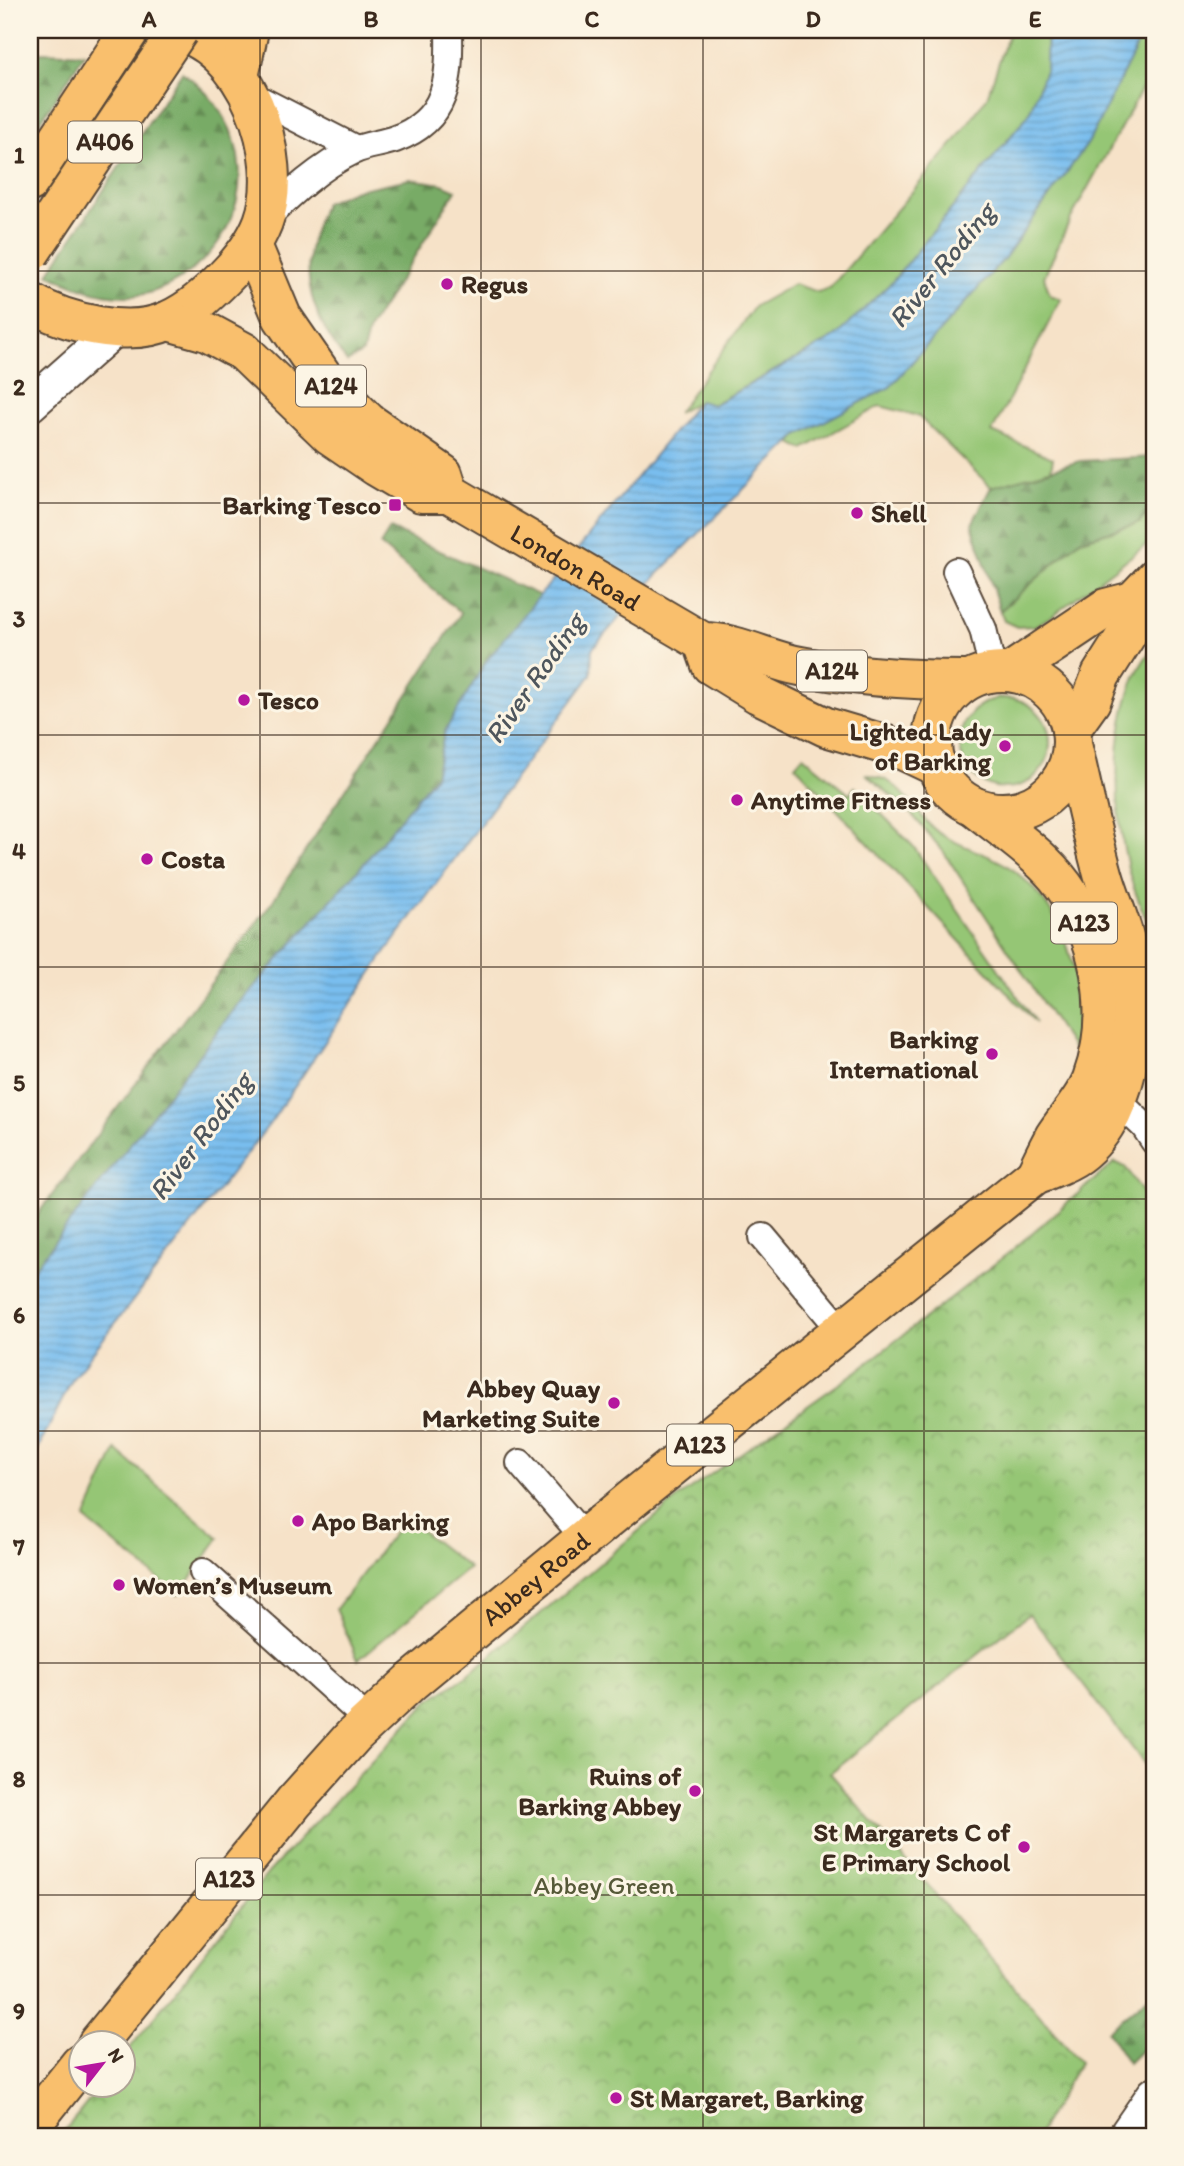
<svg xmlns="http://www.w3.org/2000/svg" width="1184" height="2166" viewBox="0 0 1184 2166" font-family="Itim,sans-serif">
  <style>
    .grass { fill: #95c675; stroke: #68784a; stroke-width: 2 }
    .forest { fill: url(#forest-firs); stroke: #5a6a42; stroke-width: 2 }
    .park { fill: url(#park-crowns); stroke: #68784a; stroke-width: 2 }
    .water { fill: url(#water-rules); stroke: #5a7486; stroke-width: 2 }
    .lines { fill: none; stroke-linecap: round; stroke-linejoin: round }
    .minor-casing { stroke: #574638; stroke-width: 30 }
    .tertiary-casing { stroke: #574638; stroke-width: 37 }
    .primary-casing { stroke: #574638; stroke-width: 42 }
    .trunk-casing { stroke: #574638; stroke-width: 42 }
    .minor { stroke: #fff; stroke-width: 26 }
    .tertiary { stroke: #fff; stroke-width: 33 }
    .primary { stroke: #f9bf6d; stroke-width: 38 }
    .trunk { stroke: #f9bf6d; stroke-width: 38 }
    .trunk-bridge-casing { stroke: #574638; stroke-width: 42; stroke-linecap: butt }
    .trunk-bridge { stroke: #f9bf6d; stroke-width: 38 }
    .grid { fill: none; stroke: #3b2a1e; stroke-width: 2; stroke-opacity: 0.55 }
    .poi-dot { fill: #b5179e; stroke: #fcf5e5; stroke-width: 2.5 }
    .labels { text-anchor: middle; stroke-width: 6; stroke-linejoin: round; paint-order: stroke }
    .shield { fill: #fcf5e5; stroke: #75675a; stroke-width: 2 }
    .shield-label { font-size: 24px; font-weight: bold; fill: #3b2a1e }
    .poi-label { font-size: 26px; font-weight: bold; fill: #3b2a1e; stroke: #fcf5e5; text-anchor: start }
    .street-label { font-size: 26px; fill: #3b2a1e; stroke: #fcf5e5 }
    .park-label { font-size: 26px; fill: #565938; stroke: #fcf5e5 }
    .water-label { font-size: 28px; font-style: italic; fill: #4e565d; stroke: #fcf5e5 }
    .neatline { fill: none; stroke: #3b2a1e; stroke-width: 2.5 }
    .grid-label { font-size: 23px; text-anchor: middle; font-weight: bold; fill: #3b2a1e }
  </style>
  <defs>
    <pattern id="forest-firs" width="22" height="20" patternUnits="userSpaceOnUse" patternTransform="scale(1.75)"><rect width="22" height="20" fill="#78ab66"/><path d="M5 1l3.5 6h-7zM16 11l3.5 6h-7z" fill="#648b53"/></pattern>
    <pattern id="park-crowns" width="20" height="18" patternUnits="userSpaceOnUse" patternTransform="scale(1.75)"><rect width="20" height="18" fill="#95c675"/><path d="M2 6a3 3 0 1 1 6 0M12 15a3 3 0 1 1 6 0" fill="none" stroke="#7ba15f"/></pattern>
    <pattern id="water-rules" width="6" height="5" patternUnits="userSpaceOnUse" patternTransform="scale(1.75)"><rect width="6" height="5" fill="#79beef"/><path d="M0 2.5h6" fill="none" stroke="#649bc1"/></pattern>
  </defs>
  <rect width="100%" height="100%" fill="#fcf5e5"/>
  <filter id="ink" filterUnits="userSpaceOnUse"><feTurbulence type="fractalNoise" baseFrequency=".0143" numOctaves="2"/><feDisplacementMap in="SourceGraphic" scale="14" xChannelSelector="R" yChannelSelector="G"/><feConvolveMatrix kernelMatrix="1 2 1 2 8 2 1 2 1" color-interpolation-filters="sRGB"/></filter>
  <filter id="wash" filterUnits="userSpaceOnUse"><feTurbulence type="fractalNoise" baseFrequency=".00686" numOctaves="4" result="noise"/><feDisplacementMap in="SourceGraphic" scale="28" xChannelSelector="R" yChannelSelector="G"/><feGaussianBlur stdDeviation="1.57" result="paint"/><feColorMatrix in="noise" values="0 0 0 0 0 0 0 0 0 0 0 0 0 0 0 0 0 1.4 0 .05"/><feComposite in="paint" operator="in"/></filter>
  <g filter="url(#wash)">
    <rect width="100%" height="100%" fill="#f6e2c8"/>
    <g class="grass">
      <path d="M 1010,30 L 1047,30 L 1046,68 L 1029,114 L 893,281 L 835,337 L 712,405 L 699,401 L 677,413 L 755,306 L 794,284 L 818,292 L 830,288 L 953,144 L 987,97 Z"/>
      <path d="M 1145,30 L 1154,30 L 1154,67 L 1069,222 L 1044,277 L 1050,295 L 1061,299 L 992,432 L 1053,458 L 1051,470 L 991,487 L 918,416 L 880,406 L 803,449 L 791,443 L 798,435 L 890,387 L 1003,260 L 1088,143 Z"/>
      <path d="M 1154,507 L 1154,539 L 1052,616 L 1034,626 L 1017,627 L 1004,621 L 1000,611 L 1080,540 L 1139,523 Z"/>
      <path d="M 1154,645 L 1154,939 C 1146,916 1133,892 1128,868 C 1114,808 1111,735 1135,677 C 1139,666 1148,655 1154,645 Z"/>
      <circle cx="1005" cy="743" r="45"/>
      <path d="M 803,756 L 849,794 L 855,787 L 913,846 L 1036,1023 L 795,765 Z"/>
      <path d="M 866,774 C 874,776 885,778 891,783 C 910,795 920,820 939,833 C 960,847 985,852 1006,865 C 1065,904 1089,983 1073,1049 L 943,851 L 909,811 Z"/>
      <path d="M 116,1450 L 219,1538 L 178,1595 L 85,1519 Z"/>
      <path d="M 405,1518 L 469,1568 L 358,1660 L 336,1609 Z"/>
    </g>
    <g class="forest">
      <path d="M 44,52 L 84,54 L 30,138 L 30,53 Z"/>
      <path d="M 182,72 C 254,122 260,215 192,270 C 175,284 150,296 128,296 C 98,297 74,286 48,274 Z"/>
      <path d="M 410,179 L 442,184 L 456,190 L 369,329 L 363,352 L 347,362 C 306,310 296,264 325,203 L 356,190 Z"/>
      <path d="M 1154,457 L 1154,507 L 1139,523 L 1080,540 L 1000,611 L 972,524 L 991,487 L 1080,461 Z"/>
      <path d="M 390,529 L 541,596 L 487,660 L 445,731 L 435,776 L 366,861 L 237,1006 L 30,1274 L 30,1230 L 40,1211 L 272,902 L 461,613 L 380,545 Z"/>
      <path d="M 1154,1992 L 1154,2037 L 1128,2063 L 1107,2031 Z"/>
    </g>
    <path class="park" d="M 1115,1162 L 1125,1167 L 1154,1208 L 1154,1776 L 1029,1614 L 830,1773 L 1080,2062 L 1037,2136 L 60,2136 L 101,2086 L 122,2086 L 123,2057 L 269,1872 L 428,1701 L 470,1673 L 679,1497 L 857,1371 L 1011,1251 Z"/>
    <path class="water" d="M 1047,30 L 1145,30 L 1088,143 L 1003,260 L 890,387 L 798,435 L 656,576 L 592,649 L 591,675 L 387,950 L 271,1122 L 73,1378 L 30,1465 L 30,1274 L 237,1006 L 366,861 L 435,776 L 445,731 L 487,660 L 699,401 L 713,405 L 835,337 L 893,281 L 1029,114 L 1046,68 Z"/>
  </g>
  <g filter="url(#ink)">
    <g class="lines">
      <defs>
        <g id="minor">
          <path d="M 251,95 L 356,149"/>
          <path d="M 264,220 C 291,194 319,167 353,151 C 365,145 381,144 395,139 C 448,120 450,79 449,30"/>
          <path d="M 956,571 L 983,629 L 993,671"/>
          <path d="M 1107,1091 L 1144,1126 L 1154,1141"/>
          <path d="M 763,1237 L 842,1331"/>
          <path d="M 520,1463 L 585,1538"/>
          <path d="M 203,1572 L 369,1721"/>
        </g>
        <g id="tertiary">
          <path d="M 30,405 L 118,327"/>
          <path d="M 1125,2136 L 1154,2094"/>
        </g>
        <g id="primary">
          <path d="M 252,245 L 282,317 L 324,378 L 368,422 L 443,474 L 449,493"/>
          <path d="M 30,302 C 66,323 130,339 169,320 C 190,311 208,294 224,278 C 240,262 255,243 263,222 C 287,158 246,41 171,30"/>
          <path id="s1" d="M 168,321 L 207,332 L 244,352 L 330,435 L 377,467 L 421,493 L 449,493 L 703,642 C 737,642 767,660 800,666 C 856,677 910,680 965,680"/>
          <path d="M 703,642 L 711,665 L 758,694 L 826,727 L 900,749 L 936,766"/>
          <path d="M 1012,671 L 1106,608 L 1133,601"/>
          <circle cx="1002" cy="742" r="70"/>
          <path d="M 1071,729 L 1091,701 L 1101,675 L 1127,634 L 1133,601 L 1154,579"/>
          <path d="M 975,807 C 1002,829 1034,850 1056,876 C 1101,930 1116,1013 1092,1079 C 1084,1100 1066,1118 1054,1137 C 1047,1149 1041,1163 1035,1175"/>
          <path id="s2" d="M 97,2044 L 294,1802 L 354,1735 L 412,1681 L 632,1499 L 1035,1175 C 1049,1169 1066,1164 1078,1155 C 1136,1112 1141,1003 1125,940 C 1119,917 1109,896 1103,874 C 1091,831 1082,787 1072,744"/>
          <path d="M 30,2127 L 80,2064"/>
        </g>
        <g id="trunk">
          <path d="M 239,77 L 249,30"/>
          <path d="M 30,182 L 130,30"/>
        </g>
      </defs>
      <use href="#minor" class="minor-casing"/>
      <use href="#tertiary" class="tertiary-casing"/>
      <use href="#primary" class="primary-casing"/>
      <use href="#trunk" class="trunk-casing"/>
      <use href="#minor" class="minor"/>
      <use href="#tertiary" class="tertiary"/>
      <use href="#primary" class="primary"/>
      <use href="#trunk" class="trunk"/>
      <defs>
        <path id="trunk-bridge" d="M 30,253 L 179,30"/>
      </defs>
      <use href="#trunk-bridge" class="trunk-bridge-casing"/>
      <use href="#trunk-bridge" class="trunk-bridge"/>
    </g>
  </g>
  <path class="grid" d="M 260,30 L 260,2136M 481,30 L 481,2136M 703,30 L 703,2136M 924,30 L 924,2136M 30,271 L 1154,271M 30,503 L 1154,503M 30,735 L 1154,735M 30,967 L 1154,967M 30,1199 L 1154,1199M 30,1431 L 1154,1431M 30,1663 L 1154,1663M 30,1895 L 1154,1895"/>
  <g class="poi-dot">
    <circle cx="447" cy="284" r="7"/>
    <rect x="388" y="498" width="14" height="14" rx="3.5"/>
    <circle cx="857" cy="513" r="7"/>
    <circle cx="244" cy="700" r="7"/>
    <circle cx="1005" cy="746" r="7"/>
    <circle cx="737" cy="800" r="7"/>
    <circle cx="147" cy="859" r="7"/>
    <circle cx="992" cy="1054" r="7"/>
    <circle cx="614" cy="1403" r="7"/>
    <circle cx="298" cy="1521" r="7"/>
    <circle cx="119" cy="1585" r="7"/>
    <circle cx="695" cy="1791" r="7"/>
    <circle cx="1024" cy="1847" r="7"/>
    <circle cx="616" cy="2098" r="7"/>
  </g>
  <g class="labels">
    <g class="shield">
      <rect x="68" y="121.5" width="74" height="41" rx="5"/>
      <rect x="296" y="365.5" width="70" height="41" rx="5"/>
      <rect x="797" y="650.5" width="70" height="41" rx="5"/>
      <rect x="1051" y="902.5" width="66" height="41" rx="5"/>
      <rect x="667" y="1424.5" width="66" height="41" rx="5"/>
      <rect x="196" y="1858.5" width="66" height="41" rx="5"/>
    </g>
    <g class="shield-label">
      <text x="105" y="150">A406</text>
      <text x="331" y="394">A124</text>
      <text x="832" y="679">A124</text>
      <text x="1084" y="931">A123</text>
      <text x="700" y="1453">A123</text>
      <text x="229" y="1887">A123</text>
    </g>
    <g class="poi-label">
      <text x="461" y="293">Regus</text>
      <text x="381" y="514" text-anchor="end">Barking Tesco</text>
      <text x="871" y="522">Shell</text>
      <text x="258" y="709">Tesco</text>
      <text x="991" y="740" text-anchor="end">Lighted Lady<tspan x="991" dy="30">of Barking</tspan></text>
      <text x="751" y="809">Anytime Fitness</text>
      <text x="161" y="868">Costa</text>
      <text x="978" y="1048" text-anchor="end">Barking<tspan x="978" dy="30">International</tspan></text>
      <text x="600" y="1397" text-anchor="end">Abbey Quay<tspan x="600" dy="30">Marketing Suite</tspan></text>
      <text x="312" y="1530">Apo Barking</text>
      <text x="133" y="1594">Women’s Museum</text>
      <text x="681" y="1785" text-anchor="end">Ruins of<tspan x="681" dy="30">Barking Abbey</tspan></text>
      <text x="1010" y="1841" text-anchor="end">St Margarets C of<tspan x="1010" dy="30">E Primary School</tspan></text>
      <text x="630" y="2107">St Margaret, Barking</text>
    </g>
    <g class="street-label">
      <text dy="9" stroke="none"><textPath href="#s1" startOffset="485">London Road</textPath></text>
      <text dy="9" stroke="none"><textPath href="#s2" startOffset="642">Abbey Road</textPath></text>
    </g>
    <g class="park-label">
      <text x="604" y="1894">Abbey Green</text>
    </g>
    <g class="water-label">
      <text transform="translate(941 265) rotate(-51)" y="10">River Roding</text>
      <text transform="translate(534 678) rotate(-55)" y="10">River Roding</text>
      <text transform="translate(200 1136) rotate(-53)" y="10">River Roding</text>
    </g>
  </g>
  <rect width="1184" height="2166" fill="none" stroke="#fcf5e5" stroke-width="77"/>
  <g transform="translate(102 2064) rotate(59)"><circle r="33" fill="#fcf5e5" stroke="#afa495" stroke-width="2"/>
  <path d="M0-5L12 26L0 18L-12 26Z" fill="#b5179e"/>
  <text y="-10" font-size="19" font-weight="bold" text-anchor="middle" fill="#3b2a1e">N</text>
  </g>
  <rect x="38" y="38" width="1108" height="2090" class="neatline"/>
  <g class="grid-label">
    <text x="149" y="27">A</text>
    <text x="371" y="27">B</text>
    <text x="592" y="27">C</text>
    <text x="813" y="27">D</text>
    <text x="1035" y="27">E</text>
    <text x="19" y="163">1</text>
    <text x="19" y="395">2</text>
    <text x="19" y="627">3</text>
    <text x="19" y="859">4</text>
    <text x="19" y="1091">5</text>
    <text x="19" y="1323">6</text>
    <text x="19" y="1555">7</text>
    <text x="19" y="1787">8</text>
    <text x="19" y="2019">9</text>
  </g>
</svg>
